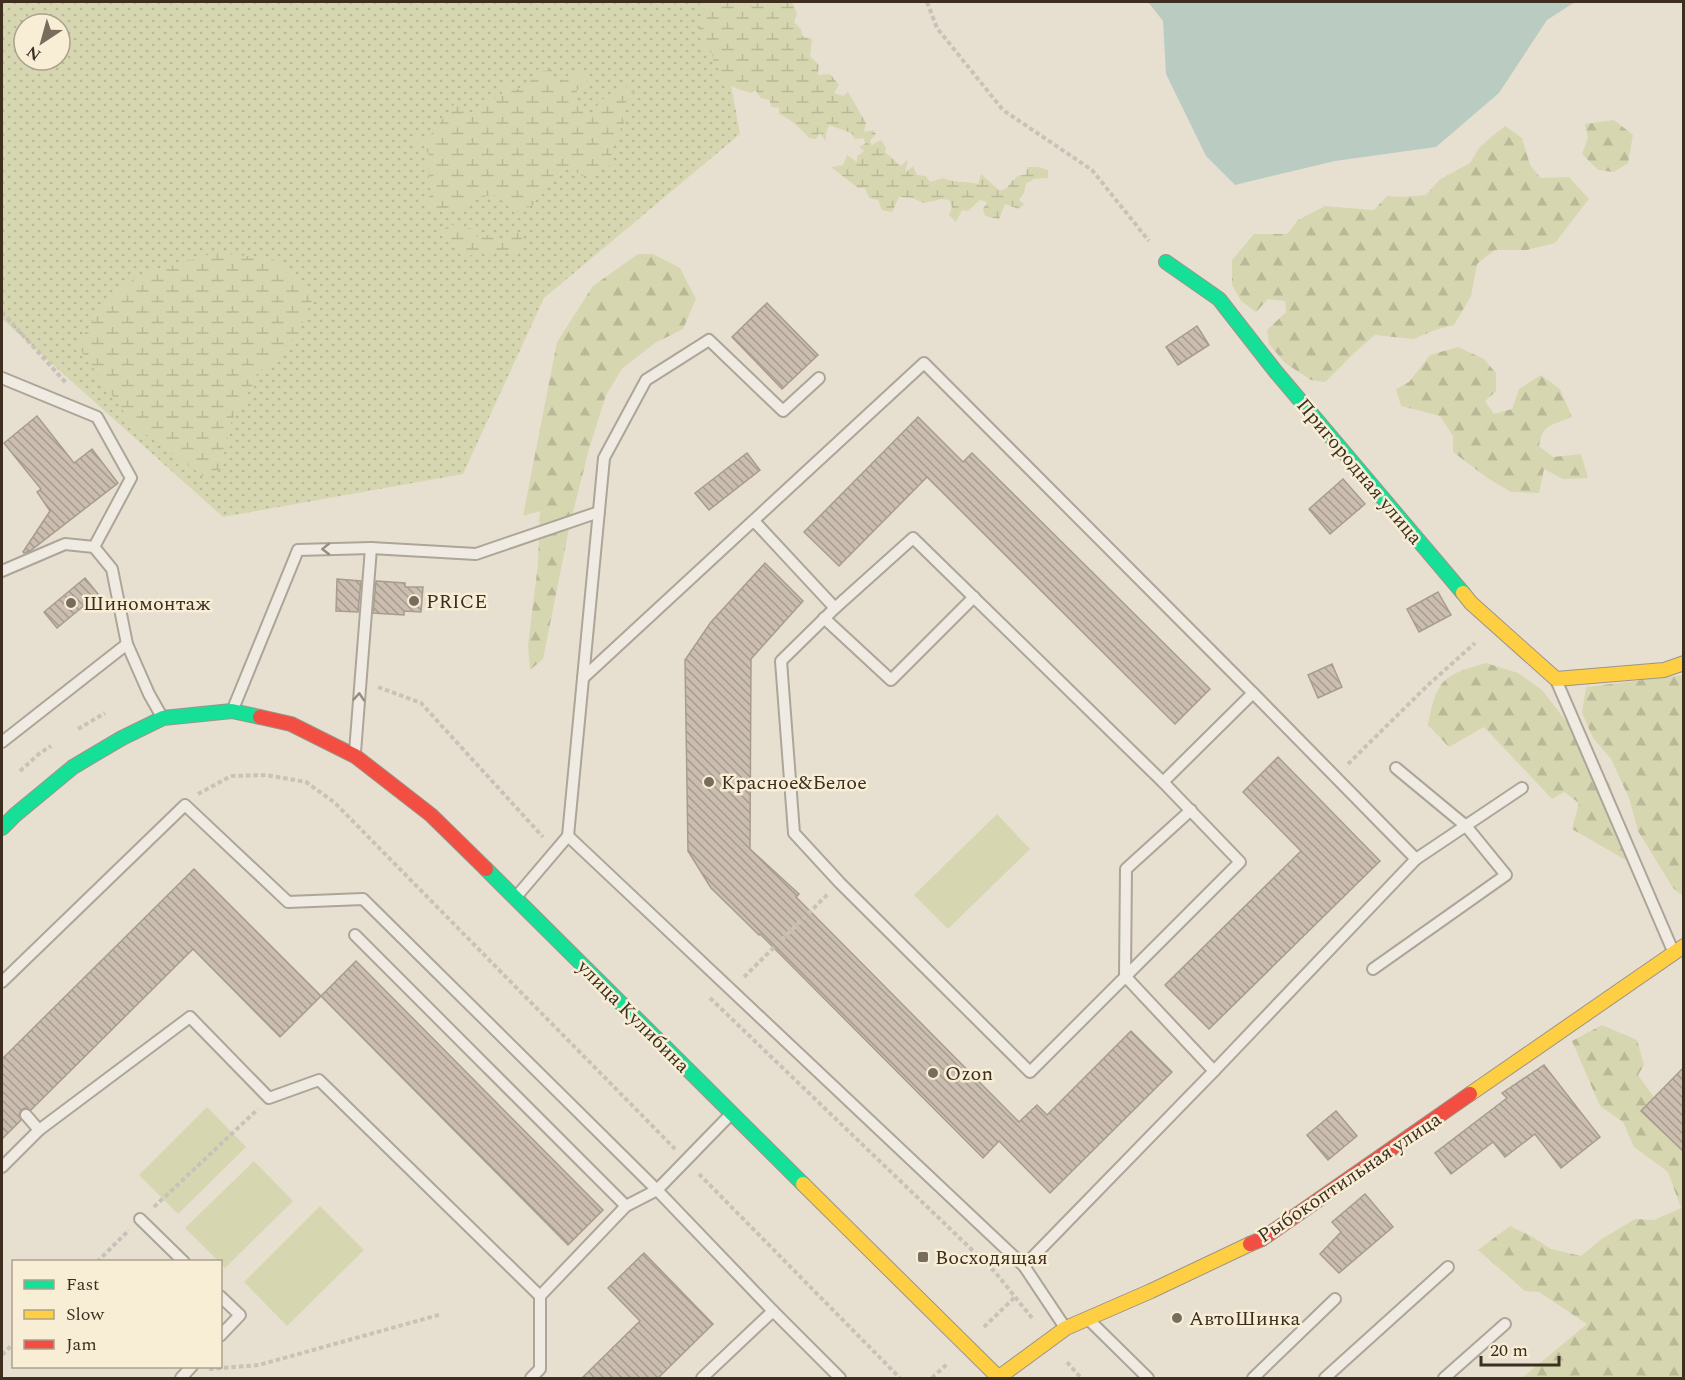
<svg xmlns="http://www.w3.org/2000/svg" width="1685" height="1380" viewBox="0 0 1685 1380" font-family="Spectral,serif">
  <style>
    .grass { fill: url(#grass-dots); fill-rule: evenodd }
    .forest { fill: url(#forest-firs) }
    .wetland { fill: url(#wetland-marsh) }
    .garden { fill: #d6d7b1 }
    .water { fill: #baccc2 }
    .building { fill: url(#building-back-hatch); stroke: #a89c8e; stroke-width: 1.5 }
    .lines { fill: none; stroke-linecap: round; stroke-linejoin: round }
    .lane-casing { stroke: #aca598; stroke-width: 14 }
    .fast-casing { stroke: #9c9488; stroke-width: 16 }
    .slow-casing { stroke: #9c9488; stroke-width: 16 }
    .jam-casing { stroke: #9c9488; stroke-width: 16 }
    .path { stroke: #c8c2b8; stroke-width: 4; stroke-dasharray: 4.5 3; stroke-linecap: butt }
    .lane { stroke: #efebe2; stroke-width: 10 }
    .fast { stroke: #16e098; stroke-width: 14 }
    .slow { stroke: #ffcf43; stroke-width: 14 }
    .jam { stroke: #f24e42; stroke-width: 14 }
    .oneway { stroke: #968c80 }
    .poi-dot { fill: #786c5d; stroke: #f8eed6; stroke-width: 2 }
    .labels { text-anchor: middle; stroke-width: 5; stroke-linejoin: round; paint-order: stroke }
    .street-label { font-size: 20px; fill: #3d2e1f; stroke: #f8eed6 }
    .poi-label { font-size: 20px; fill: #3d2e1f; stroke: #f8eed6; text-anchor: start }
  </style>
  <defs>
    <pattern id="grass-dots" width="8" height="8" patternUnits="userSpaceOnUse" patternTransform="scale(1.5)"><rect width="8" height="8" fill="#d6d7b1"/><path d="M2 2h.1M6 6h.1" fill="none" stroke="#b9b998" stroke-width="1.8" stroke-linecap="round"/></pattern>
    <pattern id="forest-firs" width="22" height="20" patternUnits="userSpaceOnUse" patternTransform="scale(1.5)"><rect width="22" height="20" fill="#d6d7b1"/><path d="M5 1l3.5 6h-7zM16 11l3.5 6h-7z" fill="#b9b998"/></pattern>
    <pattern id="wetland-marsh" width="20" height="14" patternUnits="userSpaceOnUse" patternTransform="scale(1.5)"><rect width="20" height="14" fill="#d6d7b1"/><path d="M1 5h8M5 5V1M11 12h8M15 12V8" fill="none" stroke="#b9b998"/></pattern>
    <pattern id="building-back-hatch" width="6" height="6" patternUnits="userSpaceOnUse" patternTransform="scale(1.5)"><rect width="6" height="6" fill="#cbbeb0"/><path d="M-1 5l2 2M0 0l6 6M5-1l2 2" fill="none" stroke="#a69b8f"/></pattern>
  </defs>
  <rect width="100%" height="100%" fill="#e7e0d0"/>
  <path class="grass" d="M 2,2 L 716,2 L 740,134 L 544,298 L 463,474 L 223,517 L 2,319 ZM 24,24 L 60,24 L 60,60 L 24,60 Z"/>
  <g class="forest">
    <path d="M 1614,120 L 1633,135 L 1628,163 L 1614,172 L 1598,170 L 1582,154 L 1588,138 L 1585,124 Z"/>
    <path d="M 1505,126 L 1522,138 L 1530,165 L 1541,178 L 1569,177 L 1589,199 L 1555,243 L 1527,250 L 1495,250 L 1477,264 L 1471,296 L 1454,325 L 1438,329 L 1413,339 L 1375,335 C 1357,349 1342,366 1325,382 L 1311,380 L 1285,363 L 1269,344 L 1267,330 L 1286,312 L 1285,301 L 1268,299 L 1256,312 L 1241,301 L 1232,285 L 1232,260 L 1254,234 L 1287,234 L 1298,220 L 1325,206 L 1374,210 L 1387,196 L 1403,197 L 1426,195 L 1439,180 L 1470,163 L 1479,148 L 1492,136 Z"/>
    <path d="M 638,254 L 653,254 L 680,268 L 696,299 L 683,329 L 655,343 L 622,369 L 606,395 L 589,449 L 570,524 L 543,659 L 530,670 L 528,645 L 538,564 L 540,511 L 523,516 L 557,342 L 593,286 Z"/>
    <path d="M 1458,347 L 1484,359 L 1496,373 L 1496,391 L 1485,401 L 1494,414 L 1512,409 L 1519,389 L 1541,375 L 1560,389 L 1572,417 C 1553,425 1542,423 1539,446 L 1553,457 L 1581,454 L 1588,478 L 1563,479 L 1544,469 L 1539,493 L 1511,492 L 1489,479 L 1453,452 L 1453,436 L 1440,416 L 1401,406 L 1396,389 L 1409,382 L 1430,355 Z"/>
    <path d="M 1486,663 L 1518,673 L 1542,690 L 1574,731 L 1587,756 L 1610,784 L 1621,823 L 1629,862 L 1572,829 L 1579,803 L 1564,792 L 1552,799 L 1484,727 L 1449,747 L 1428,725 C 1437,679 1443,675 1486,663 Z"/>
    <path d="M 1683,675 L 1683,896 L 1673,888 L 1638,831 L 1629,798 L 1611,759 L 1593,738 L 1582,713 L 1586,687 Z"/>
    <path d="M 1602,1025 L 1637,1040 L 1644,1065 L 1638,1075 L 1655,1099 L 1661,1128 L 1683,1138 L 1683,1378 L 1522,1378 L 1587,1324 L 1539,1292 L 1525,1291 L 1478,1250 L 1510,1226 L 1533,1237 L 1551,1249 L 1581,1256 L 1600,1240 L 1635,1219 L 1654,1220 L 1681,1208 L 1668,1172 L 1634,1147 L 1623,1122 L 1600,1106 L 1572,1041 Z"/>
  </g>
  <g class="wetland">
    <path d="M 707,2 L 792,2 L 797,13 L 794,22 L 801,29 L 802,36 L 812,39 L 810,56 L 819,65 L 818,75 L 830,74 L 839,85 L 834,93 L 843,96 L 848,92 L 866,123 L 864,132 L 873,130 L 876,134 L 870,141 L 872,145 L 881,140 L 886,148 L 885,152 L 901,166 L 908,159 L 905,173 L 913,166 L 917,175 L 926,176 L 930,182 L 943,178 C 954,183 965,181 978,184 L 981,174 L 1000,191 L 1007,188 L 1011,182 L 1019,175 L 1026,175 L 1027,167 L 1038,167 L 1048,170 L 1048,178 L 1034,179 L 1026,184 L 1024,193 L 1019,200 L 1024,204 L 1019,209 L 1005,204 L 999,219 L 985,216 L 983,209 L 987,202 L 980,200 L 968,211 L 962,210 L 956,222 L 949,215 L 952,207 L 949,200 L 942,199 L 924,203 L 912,198 L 899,197 L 892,212 L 882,210 L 878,200 L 869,198 L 865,188 L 858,188 L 831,167 L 843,165 L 847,155 L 857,162 L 857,156 L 864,151 L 859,147 L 865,144 L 864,138 L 855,139 L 851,133 L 829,125 L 826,133 L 826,141 L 820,133 L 816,139 L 809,138 C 800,127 791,120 779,114 L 779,108 L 772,107 L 769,100 L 761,98 L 755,90 L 750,93 C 740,89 729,88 723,78 C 719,72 720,69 714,65 L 712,52 L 704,46 L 704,39 L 700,36 L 692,38 L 700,27 L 698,24 Z"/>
    <path d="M 534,69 L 542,71 L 552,70 L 554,82 L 559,84 L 572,72 L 585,75 L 588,87 L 577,90 L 576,104 L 581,108 L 584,115 L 592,118 L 600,99 L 611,99 L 630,84 L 636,89 L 620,110 L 624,123 L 612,144 L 611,165 L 582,176 L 571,168 L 558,170 L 533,205 L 517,212 L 494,195 L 475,198 L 462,209 L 436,210 L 427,202 L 431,193 L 427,163 L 432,160 L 423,145 L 415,142 L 417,137 L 429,137 L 455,103 L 466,113 L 475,111 L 484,99 L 499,98 L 509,81 L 516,90 L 535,78 Z"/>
    <path d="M 455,224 L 461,231 L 470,228 L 473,230 L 473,237 L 490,235 L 498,239 L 504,239 L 519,232 L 524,235 L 520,241 L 525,247 L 512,251 L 480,252 L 466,257 L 444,236 L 445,228 Z"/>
    <path d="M 214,253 L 271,258 L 313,298 L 298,333 L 261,371 L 232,420 L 220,470 L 206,478 L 133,425 L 77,345 L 100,309 L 137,276 Z"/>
  </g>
  <g class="garden">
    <path d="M 997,814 L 1030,849 L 948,929 L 914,895 Z"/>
    <path d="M 207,1107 L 246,1147 L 178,1214 L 139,1175 Z"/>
    <path d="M 254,1161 L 293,1201 L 225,1268 L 221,1264 L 220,1262 L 218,1261 L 185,1228 Z"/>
    <path d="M 320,1206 L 364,1250 L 287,1326 L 244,1282 Z"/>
  </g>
  <path class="water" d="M 1148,2 L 1575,2 L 1547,20 L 1499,93 L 1436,147 L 1335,161 L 1235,185 L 1206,156 L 1166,74 L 1163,21 Z"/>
  <g class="building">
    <path d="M 767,303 L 818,355 L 782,389 L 732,337 Z"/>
    <path d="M 1197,326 L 1209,345 L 1178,365 L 1166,347 Z"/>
    <path d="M 37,416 L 74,463 L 92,449 L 118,483 L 30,551 L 24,553 L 23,552 L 50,511 L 37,492 L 41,489 L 4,443 Z"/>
    <path d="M 918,417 L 963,462 L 972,453 L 1210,689 L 1175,724 L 927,477 L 839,566 L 804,532 Z"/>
    <path d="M 747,453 L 760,470 L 709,510 L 695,493 Z"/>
    <path d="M 1343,479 L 1365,504 L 1330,534 L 1309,509 Z"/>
    <path d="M 765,563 L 803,601 L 751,659 L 750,849 L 799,894 L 796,897 L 1019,1122 L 1037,1105 L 1047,1115 L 1131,1031 L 1172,1072 L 1050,1193 L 999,1141 L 983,1158 L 760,934 L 759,935 L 711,888 L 688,851 L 685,660 L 711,622 Z"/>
    <path d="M 85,578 L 98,594 L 57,628 L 44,612 Z"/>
    <path d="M 337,579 L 361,581 L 358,612 L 336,611 Z"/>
    <path d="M 376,581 L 405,583 L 405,587 L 423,587 L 421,612 L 404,611 L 404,615 L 373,613 Z"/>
    <path d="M 1438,592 L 1451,615 L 1419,632 L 1407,609 Z"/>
    <path d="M 1332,664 L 1342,687 L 1318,698 L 1308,675 Z"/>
    <path d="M 1278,757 L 1380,861 L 1209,1029 L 1165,985 L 1301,851 L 1243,792 Z"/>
    <path d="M 194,869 L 321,996 L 280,1037 L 193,949 L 31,1110 L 25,1108 L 21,1110 L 19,1116 L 21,1120 L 2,1139 L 2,1059 Z"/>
    <path d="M 356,961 L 603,1210 L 568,1245 L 321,996 Z"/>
    <path d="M 1544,1065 L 1600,1137 L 1561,1168 L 1535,1134 L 1505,1157 L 1493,1142 L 1451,1174 L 1435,1153 L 1507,1098 L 1502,1093 Z"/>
    <path d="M 1683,1068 L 1683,1151 L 1641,1111 Z"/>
    <path d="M 1336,1111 L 1357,1136 L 1328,1160 L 1307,1135 Z"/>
    <path d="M 1365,1194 L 1393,1227 L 1339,1273 L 1320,1254 L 1341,1232 L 1332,1222 Z"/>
    <path d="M 644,1253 L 713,1324 L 658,1378 L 582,1378 L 640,1321 L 608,1288 Z"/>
  </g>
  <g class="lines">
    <defs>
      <g id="lane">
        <path d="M 2,378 L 97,417 L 131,478 L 94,547"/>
        <path d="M 754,521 L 835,608 L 781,661 L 794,833 L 840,883 L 1030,1072 L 1240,862 L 1163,782 L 1253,693"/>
        <path d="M 371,548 L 476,554 L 599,512"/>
        <path d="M 2,571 L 65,544 L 94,547 L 112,569 L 127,644"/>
        <path d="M 835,608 L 913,538 L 1163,782"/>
        <path d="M 824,618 L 891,680 L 974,597"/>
        <path d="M 583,678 L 924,363 L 1253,693 L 1416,859 L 1214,1071 L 1024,1266"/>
        <path d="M 1557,682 L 1673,951"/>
        <path d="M 233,709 L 298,550 L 371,548 L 355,752"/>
        <path d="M 2,742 L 127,644 L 149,694 L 162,717"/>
        <path d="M 1191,810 L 1126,869 L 1125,976 L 1214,1071"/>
        <path d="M 568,836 L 604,458 L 646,380 L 709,340 L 783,411 L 819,378"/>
        <path d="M 1416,859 L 1522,788"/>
        <path d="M 516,897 L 568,836 L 1024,1266 L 1064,1326"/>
        <path d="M 355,935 L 626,1206"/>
        <path d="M 1373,969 L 1506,875 L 1466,826 L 1396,768"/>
        <path d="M 2,982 L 185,805 L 288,902 L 363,899 L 657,1190 L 773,1311 L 840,1378"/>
        <path d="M 26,1115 L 39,1130"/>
        <path d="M 2,1167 L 39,1130 L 190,1017 L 269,1098 L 319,1080 L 540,1296 L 540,1369 L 531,1378"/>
        <path d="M 140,1219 L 184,1262"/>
        <path d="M 220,1296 L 240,1315 L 220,1336"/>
        <path d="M 540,1296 L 626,1206 L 657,1190 L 730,1115"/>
        <path d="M 1089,1320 L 1148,1378"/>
        <path d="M 181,1378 L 192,1366"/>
        <path d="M 702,1378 L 773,1311"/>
        <path d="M 1253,1378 L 1335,1299"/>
        <path d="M 1325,1378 L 1448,1267"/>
        <path d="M 1444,1378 L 1505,1324"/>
      </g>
      <g id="fast">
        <path d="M 1166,262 L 1219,299 L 1276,372 L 1463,593"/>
        <path d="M 2,828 L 15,815 L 73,767 L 122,738 L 163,718 L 232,711 L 260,717"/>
        <path d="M 486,869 L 803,1184"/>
      </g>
      <g id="slow">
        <path d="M 1463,593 L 1471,603 L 1556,679 L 1664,670 L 1684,663"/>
        <path d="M 1470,1094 L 1684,946"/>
        <path d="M 803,1184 L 999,1378"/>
        <path d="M 998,1378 L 1066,1328 L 1151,1291 L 1250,1244"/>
      </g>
      <g id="jam">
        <path d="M 260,717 L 291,724 L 355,756 L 431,815 L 486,869"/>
        <path d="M 1250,1244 L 1262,1239 L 1470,1094"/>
      </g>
    </defs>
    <use href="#lane" class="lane-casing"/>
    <use href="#fast" class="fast-casing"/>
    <use href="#slow" class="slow-casing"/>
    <use href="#jam" class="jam-casing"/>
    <g class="path">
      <path d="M 927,2 L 937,28 L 1003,110 L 1092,170 L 1149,241"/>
      <path d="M 2,312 L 66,383"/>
      <path d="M 378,687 L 421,703 L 543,837"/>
      <path d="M 78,729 L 105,713"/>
      <path d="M 1348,764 L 1428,685 L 1475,643"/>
      <path d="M 20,771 L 40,753 L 51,746"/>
      <path d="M 198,794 L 231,776 L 266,775 L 306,782 L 334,802 L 675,1149"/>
      <path d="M 744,977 L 828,894"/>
      <path d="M 710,998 L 995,1272 L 1032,1318"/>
      <path d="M 699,1174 L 900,1378"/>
      <path d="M 154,1207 L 258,1109"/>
      <path d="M 97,1262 L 129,1230"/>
      <path d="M 984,1327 L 1015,1297"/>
      <path d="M 2,1355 L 14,1343"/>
      <path d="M 1067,1362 L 1081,1378"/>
      <path d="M 209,1369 L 259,1365 L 442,1314"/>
      <path d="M 932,1378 L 947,1364"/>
    </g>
    <use href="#lane" class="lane"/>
    <use href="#fast" class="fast"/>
    <use href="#slow" class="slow"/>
    <use href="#jam" class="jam"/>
  </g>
  <defs><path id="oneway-chevron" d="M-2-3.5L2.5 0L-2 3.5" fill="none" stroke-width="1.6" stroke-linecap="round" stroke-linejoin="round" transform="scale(1.5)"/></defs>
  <g class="oneway">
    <use href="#oneway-chevron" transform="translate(326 549) rotate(179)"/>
    <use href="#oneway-chevron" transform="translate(359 697) rotate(-86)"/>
  </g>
  <g class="poi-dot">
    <circle cx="414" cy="601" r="6"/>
    <circle cx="71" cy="603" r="6"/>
    <circle cx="709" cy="782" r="6"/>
    <circle cx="933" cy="1073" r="6"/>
    <rect x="917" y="1251" width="12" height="12" rx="3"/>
    <circle cx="1177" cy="1318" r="6"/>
  </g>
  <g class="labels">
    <g class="street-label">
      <text transform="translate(1360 471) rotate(50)" y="7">Пригородная улица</text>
      <text transform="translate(634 1016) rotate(45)" y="7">улица Кулибина</text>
      <text transform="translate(1349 1177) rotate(-34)" y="7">Рыбокоптильная улица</text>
    </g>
    <g class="poi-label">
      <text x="426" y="608">PRICE</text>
      <text x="83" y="610">Шиномонтаж</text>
      <text x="721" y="789">Красное&amp;Белое</text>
      <text x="945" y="1080">Ozon</text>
      <text x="935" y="1264">Восходящая</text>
      <text x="1189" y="1325">АвтоШинка</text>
    </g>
  </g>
  <rect width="1685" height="1380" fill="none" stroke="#3d2e1f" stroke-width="6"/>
  <rect x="12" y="1260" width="210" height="108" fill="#f8eed6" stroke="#ada18d" stroke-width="1.5"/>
  <rect x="24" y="1280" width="30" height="9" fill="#16e098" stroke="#ada18d" stroke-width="1.5"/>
  <text x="66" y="1290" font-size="18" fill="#3d2e1f">Fast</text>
  <rect x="24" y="1310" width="30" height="9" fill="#ffcf43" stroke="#ada18d" stroke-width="1.5"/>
  <text x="66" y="1320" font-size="18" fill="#3d2e1f">Slow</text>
  <rect x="24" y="1340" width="30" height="9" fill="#f24e42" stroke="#ada18d" stroke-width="1.5"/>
  <text x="66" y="1350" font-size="18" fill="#3d2e1f">Jam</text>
  <g transform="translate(42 42) rotate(216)"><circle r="28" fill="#f8eed6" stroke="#ada18d" stroke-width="1.5"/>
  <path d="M0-4.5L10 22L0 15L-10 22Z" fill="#786c5d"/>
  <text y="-9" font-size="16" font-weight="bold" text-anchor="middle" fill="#3d2e1f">N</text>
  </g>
  <path d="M1481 1356v9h78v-9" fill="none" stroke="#3d2e1f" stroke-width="3"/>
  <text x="1490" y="1356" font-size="18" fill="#3d2e1f" stroke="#f8eed6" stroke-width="4.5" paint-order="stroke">20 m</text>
</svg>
